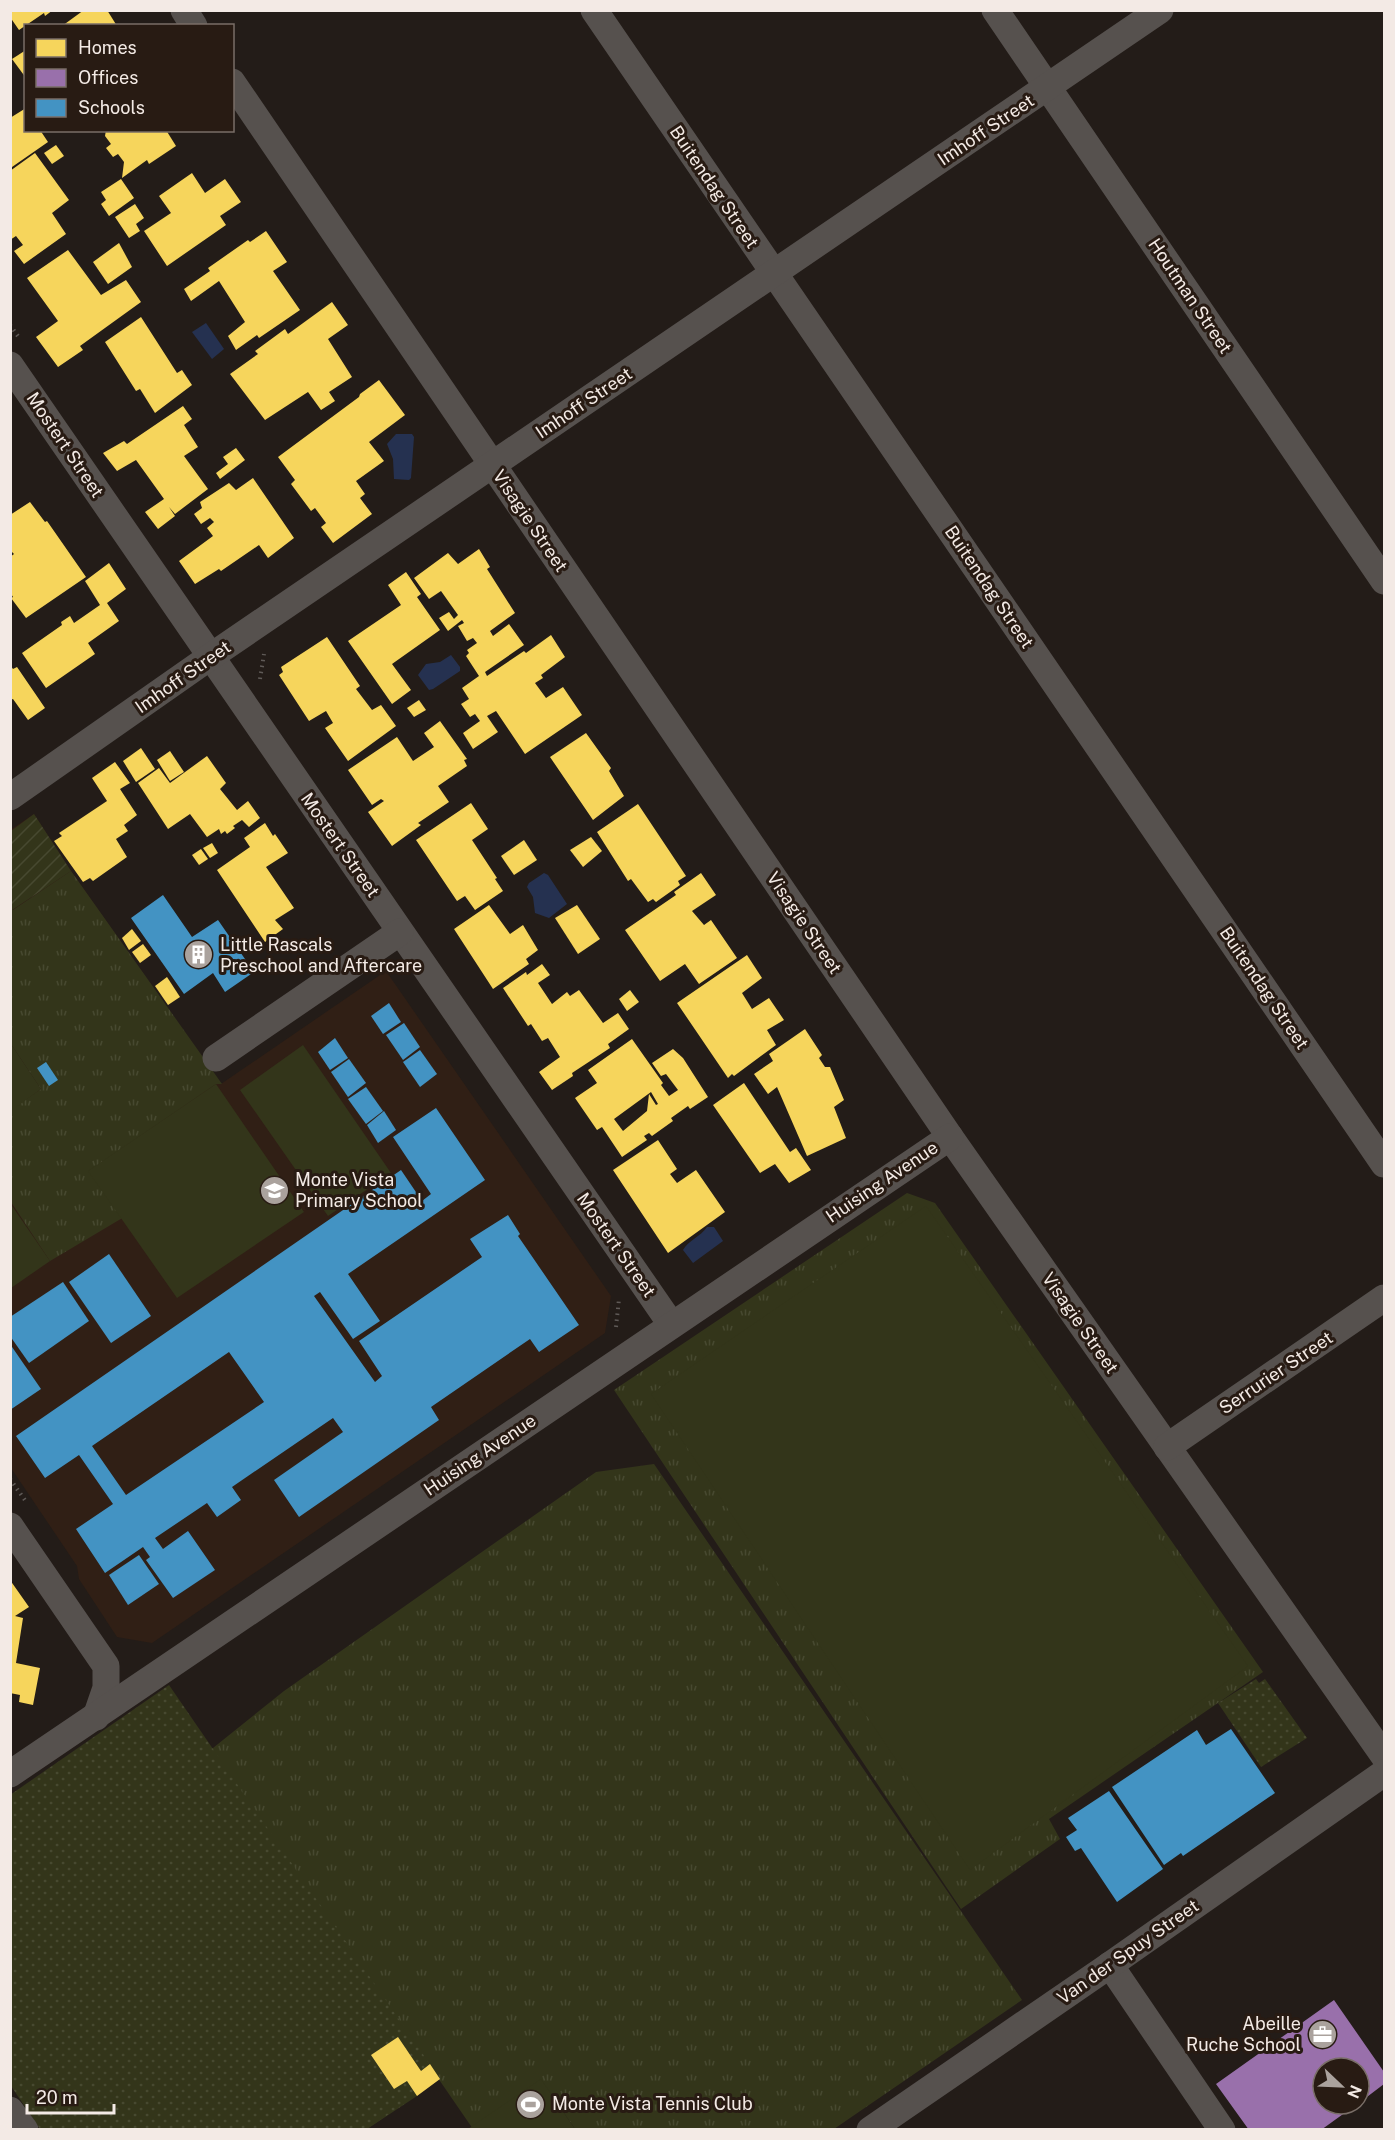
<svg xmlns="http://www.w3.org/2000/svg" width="1395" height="2140" viewBox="0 0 1395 2140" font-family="'Public Sans',sans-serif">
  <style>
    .built { fill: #301f15 }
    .grass { fill: url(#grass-tufts) }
    .park { fill: url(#park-dots) }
    .garden { fill: url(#garden-furrows) }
    .pitch { fill: #33351a }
    .water { fill: #253150 }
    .homes { fill: #f6d55c; fill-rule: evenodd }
    .offices { fill: #9970ab }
    .schools { fill: #4393c3; fill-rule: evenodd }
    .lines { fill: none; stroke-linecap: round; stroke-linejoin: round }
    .path { stroke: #5f5a57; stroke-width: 4; stroke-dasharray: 1.5 4.5; stroke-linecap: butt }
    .minor { stroke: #56514e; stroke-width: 27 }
    .labels { text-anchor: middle; stroke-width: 6; stroke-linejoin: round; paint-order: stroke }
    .street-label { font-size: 18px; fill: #f3eae5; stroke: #281b13 }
    .poi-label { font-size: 18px; fill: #f3eae5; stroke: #281b13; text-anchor: start }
  </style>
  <defs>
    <pattern id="grass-tufts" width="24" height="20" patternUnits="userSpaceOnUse" patternTransform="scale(1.5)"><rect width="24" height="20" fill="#33351a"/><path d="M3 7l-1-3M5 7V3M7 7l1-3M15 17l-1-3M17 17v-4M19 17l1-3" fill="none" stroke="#474930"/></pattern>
    <pattern id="park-dots" width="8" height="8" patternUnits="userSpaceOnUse" patternTransform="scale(1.5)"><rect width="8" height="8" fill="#33351a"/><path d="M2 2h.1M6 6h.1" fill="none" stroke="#474930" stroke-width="1.8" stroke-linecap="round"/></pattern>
    <pattern id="garden-furrows" width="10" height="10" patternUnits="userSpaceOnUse" patternTransform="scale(1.5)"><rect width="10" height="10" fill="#33351a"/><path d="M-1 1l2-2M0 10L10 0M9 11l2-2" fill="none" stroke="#474930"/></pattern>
  </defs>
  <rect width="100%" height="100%" fill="#231c18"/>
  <path class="built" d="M 34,814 L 71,871 L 221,1084 L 386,971 L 611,1296 L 605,1333 L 152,1643 L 117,1637 L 79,1579 L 77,1566 L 11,1468 L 10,830 Z"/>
  <g class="grass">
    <path d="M 71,871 L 222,1084 L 216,1084 L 89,1171 L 124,1217 L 50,1261 L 11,1202 L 11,1110 L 41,1089 L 11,1044 L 10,908 L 13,910 Z"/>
    <path d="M 907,1193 L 935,1203 L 1263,1672 L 1049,1819 L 1060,1839 L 961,1909 L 614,1390 Z"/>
    <path d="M 654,1464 L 1022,2000 L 834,2129 L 575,2129 L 541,2080 L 473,2129 L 429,2065 L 417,2096 L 367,2129 L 54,2129 L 10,1809 L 213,1748 L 284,1691 L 596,1472 Z"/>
  </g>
  <g class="park">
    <path d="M 1256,1679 L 1259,1683 L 1265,1679 L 1307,1738 L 1261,1767 L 1218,1703 Z"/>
    <path d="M 169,1685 L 440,2079 L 367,2129 L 40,2129 L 11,2086 L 10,1795 Z"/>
  </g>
  <path class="garden" d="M 34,814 L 71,871 L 12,910 L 10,908 L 11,831 Z"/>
  <g class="pitch">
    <path d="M 11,1044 L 41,1089 L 11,1111 L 10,1111 Z"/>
    <path d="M 303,1045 L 391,1173 L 328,1216 L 240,1090 Z"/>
    <path d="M 216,1084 L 304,1212 L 177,1298 L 88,1171 Z"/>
    <path d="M 10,1203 L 50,1261 L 11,1288 L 10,1288 Z"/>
    <path d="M 926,1206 L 1248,1666 L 970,1870 L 651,1394 Z"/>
    <path d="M 541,2079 L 575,2129 L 468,2129 Z"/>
  </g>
  <g class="water">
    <path d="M 206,323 L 224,349 L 212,359 L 192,332 Z"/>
    <path d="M 396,434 L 412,434 L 414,437 L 411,478 L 409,480 L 394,479 L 393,459 L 387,444 Z"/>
    <path d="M 451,655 L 460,667 L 460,671 L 433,689 L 429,690 L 418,675 L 426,664 L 440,662 Z"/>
    <path d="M 544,873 L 548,875 L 567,904 L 549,918 L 535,913 L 533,897 L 527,887 L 529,883 Z"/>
    <path d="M 707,1227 L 714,1227 L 723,1241 L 693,1263 L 683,1250 C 689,1240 700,1237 707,1227 Z"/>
  </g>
  <g class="homes">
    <path d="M 10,10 L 53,10 L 45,16 L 44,13 L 19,30 L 10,17 Z"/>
    <path d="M 84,10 L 107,10 L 117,26 L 62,26 Z"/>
    <path d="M 26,50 L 26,78 L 12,59 Z"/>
    <path d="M 26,108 L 26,130 L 40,130 L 48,142 L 12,167 L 10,118 Z"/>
    <path d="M 106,130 L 166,130 L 176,146 L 149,164 L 147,160 L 122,178 L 124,162 L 118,154 L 113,157 L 106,148 L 111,144 L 105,136 Z"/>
    <path d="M 56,145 L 64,156 L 52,164 L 44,153 Z"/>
    <path d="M 35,153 L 69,200 L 52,213 L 66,234 L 24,264 L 14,251 L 23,245 L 16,236 L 10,240 L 10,171 Z"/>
    <path d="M 192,173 L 205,193 L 225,179 L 241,202 L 220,216 L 226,225 L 167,266 L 144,231 L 171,213 L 159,196 Z"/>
    <path d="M 121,179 L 134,198 L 109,216 L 101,204 L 106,200 L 101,192 Z"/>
    <path d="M 135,204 L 144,218 L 136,224 L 140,231 L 129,238 L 115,217 Z"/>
    <path d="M 266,231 L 287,262 L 273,271 L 300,310 L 259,338 L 257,335 L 236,350 L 228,336 L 245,322 L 219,281 L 191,301 L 184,289 L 210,271 L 208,268 L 248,240 L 250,242 Z"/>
    <path d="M 119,243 L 132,267 L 108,284 L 93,262 Z"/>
    <path d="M 68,250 L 101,295 L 126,280 L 141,302 L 80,346 L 83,350 L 58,367 L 36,337 L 58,321 L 27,278 Z"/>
    <path d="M 332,302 L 348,325 L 328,339 L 352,377 L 329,392 L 335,401 L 321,410 L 308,392 L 265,420 L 230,374 L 258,354 L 255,351 L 285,329 L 288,334 Z"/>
    <path d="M 141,317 L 177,373 L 182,370 L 192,385 L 155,413 L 140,389 L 136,391 L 105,342 Z"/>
    <path d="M 379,380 L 405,415 L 369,442 L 384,461 L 356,481 L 365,494 L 360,498 L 372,514 L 333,543 L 321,527 L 326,523 L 315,508 L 311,511 L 291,484 L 295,480 L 278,457 L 359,397 L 360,394 Z"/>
    <path d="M 183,406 L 192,419 L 184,425 L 198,447 L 184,456 L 208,489 L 175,514 L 169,507 L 175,516 L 158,529 L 145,512 L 164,499 L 136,460 L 117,471 L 103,453 L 124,441 L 127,444 Z"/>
    <path d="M 236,448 L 245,460 L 220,479 L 216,473 L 228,464 L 223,457 Z"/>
    <path d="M 253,478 L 294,538 L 268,558 L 259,545 L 221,571 L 219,569 L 195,584 L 179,561 L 213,536 L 207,528 L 214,522 L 210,518 L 201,524 L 194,514 L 202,508 L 200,502 L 229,483 L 236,490 Z"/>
    <path d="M 30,502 L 45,522 L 47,521 L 86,577 L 26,618 L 11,598 L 13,597 L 10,592 L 10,557 L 14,554 L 10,550 L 10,515 Z"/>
    <path d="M 479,549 L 490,567 L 487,569 L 515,613 L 490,631 L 493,636 L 509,624 L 524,645 L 485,672 L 487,676 L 524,651 L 526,653 L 551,635 L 565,657 L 541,675 L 543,678 L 535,683 L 546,698 L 563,687 L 582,715 L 525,754 L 496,711 L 487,716 L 498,732 L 473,749 L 463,733 L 480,721 L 475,714 L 470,717 L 461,704 L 469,699 L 462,688 L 479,676 L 466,656 L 469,653 L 467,650 L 477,643 L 473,638 L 467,641 L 458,626 L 464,623 L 462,620 L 448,631 L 439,618 L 449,612 L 454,619 L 458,615 L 441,591 L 429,599 L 414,578 L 448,553 L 458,564 Z"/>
    <path d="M 109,563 L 126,589 L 107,603 L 119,621 L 88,643 L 95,654 L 46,688 L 22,653 L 62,625 L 61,622 L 70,616 L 74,623 L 100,605 L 85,581 Z"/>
    <path d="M 406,572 L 421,594 L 417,597 L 440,630 L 392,664 L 411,690 L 392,704 L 348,641 L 401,605 L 388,585 Z"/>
    <path d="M 327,637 L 360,686 L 356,689 L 372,710 L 381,705 L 396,726 L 348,761 L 325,728 L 333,723 L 326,711 L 309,721 L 279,675 L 283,672 L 281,667 Z"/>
    <path d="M 10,665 L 13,669 L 17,667 L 45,708 L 28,720 L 13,699 L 10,700 Z"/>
    <path d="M 419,700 L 426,710 L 414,717 L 407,708 Z"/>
    <path d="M 440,721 L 467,759 L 464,760 L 467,766 L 438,786 L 449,802 L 418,823 L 421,825 L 392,846 L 368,812 L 384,801 L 381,799 L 372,805 L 348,770 L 397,737 L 413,761 L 434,747 L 424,733 Z"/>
    <path d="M 586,733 L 611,768 L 609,771 L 624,796 L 593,820 L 550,757 Z"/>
    <path d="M 141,748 L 155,769 L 136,782 L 123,761 Z"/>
    <path d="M 170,751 L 184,772 L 170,781 L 157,760 Z"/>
    <path d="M 207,756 L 226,783 L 220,789 L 237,810 L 248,801 L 260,818 L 249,827 L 242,820 L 233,826 L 235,828 L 227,834 L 225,831 L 221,834 L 219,829 L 207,837 L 190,814 L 168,829 L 138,783 L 159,768 L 170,783 Z"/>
    <path d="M 115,762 L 130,783 L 120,789 L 137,815 L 124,825 L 128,831 L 116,839 L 127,857 L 93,881 L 90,878 L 83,882 L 54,841 L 62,836 L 59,833 L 107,801 L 92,778 Z"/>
    <path d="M 471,803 L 488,829 L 472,840 L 497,878 L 495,879 L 503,891 L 475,910 L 465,896 L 457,901 L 416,840 Z"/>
    <path d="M 638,804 L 686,876 L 678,881 L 680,885 L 656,902 L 653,899 L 648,902 L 631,879 L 628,881 L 597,832 Z"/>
    <path d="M 265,823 L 273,836 L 275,834 L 288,853 L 266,867 L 294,908 L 275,920 L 283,929 L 265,942 L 217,870 L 250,847 L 244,838 Z"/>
    <path d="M 591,837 L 602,851 L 583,867 L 570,850 Z"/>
    <path d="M 524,840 L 537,860 L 514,875 L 501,856 Z"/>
    <path d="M 212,843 L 218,853 L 210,858 L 203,848 Z"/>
    <path d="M 201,849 L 208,859 L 199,865 L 192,855 Z"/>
    <path d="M 701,873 L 716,895 L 692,911 L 704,925 L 711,920 L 737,958 L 699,984 L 685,964 L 660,981 L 625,930 L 676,895 L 674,892 Z"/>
    <path d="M 489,905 L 510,934 L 523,925 L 538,950 L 526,959 L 529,964 L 493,989 L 454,929 Z"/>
    <path d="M 577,905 L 600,939 L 578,954 L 555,918 Z"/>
    <path d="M 132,929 L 141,941 L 129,950 L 122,938 Z"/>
    <path d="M 143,944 L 151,955 L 140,963 L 132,952 Z"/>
    <path d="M 747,955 L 762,978 L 742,993 L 752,1009 L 769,998 L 784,1020 L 767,1030 L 776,1045 L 734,1076 L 732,1074 L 728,1078 L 677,1003 Z"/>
    <path d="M 542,964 L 550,975 L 538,983 L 552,1004 L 567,992 L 570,996 L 579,990 L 603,1023 L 618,1013 L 629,1029 L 608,1044 L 610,1048 L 572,1073 L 573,1076 L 552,1090 L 539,1072 L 560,1057 L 548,1038 L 542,1041 L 531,1024 L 528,1026 L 503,988 L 526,972 L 527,975 Z"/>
    <path d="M 167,977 L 180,997 L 168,1005 L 155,986 Z"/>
    <path d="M 630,990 L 639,1002 L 627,1011 L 619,999 Z"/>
    <path d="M 805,1029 L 822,1055 L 819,1058 L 825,1067 L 830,1067 L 844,1100 L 834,1107 L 846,1138 L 807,1156 L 777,1087 L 768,1094 L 754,1074 L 773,1061 L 769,1054 Z"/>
    <path d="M 632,1039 L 663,1083 L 661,1085 L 669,1096 L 678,1090 L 666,1074 L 661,1076 L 652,1063 L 673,1049 L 683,1058 L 708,1097 L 690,1109 L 688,1106 L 671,1118 L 673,1121 L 652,1136 L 649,1133 L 644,1136 L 647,1140 L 622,1157 L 602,1127 L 597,1130 L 575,1098 L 597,1083 L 588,1070 ZM 651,1092 L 658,1104 L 656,1105 L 649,1094 L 647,1111 L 623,1131 L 614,1119 Z"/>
    <path d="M 744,1083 L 790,1152 L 796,1148 L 811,1170 L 789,1183 L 775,1164 L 760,1173 L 713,1105 Z"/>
    <path d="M 658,1140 L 677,1169 L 670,1174 L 677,1183 L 696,1170 L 725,1212 L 668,1253 L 613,1170 Z"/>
    <path d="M 10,1580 L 29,1607 L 15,1616 L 23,1618 L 16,1663 L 40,1668 L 33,1705 L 19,1702 L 20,1695 L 10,1693 Z"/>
    <path d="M 398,2037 L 421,2071 L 430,2064 L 440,2079 L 417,2096 L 407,2081 L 394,2089 L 371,2055 Z"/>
  </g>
  <path class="offices" d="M 1334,2000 L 1384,2072 L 1384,2084 L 1359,2103 L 1359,2068 L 1323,2068 L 1323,2104 L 1357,2104 L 1321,2130 L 1249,2130 L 1216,2084 Z"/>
  <g class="schools">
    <path d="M 163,895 L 192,937 L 218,920 L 254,972 L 225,992 L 213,973 L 184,994 L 131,918 Z"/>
    <path d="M 389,1003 L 401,1022 L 383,1034 L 371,1016 Z"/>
    <path d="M 404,1023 L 420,1047 L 403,1060 L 386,1035 Z"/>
    <path d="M 335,1038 L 348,1058 L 330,1070 L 318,1052 Z"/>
    <path d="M 420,1050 L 437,1074 L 420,1087 L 403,1062 Z"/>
    <path d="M 349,1059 L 366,1083 L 348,1097 L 331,1072 Z"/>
    <path d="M 46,1062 L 58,1080 L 49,1086 L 37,1068 Z"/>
    <path d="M 366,1087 L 383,1111 L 366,1124 L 348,1099 Z"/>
    <path d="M 436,1108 L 485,1180 L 348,1274 L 380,1321 L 353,1339 L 320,1292 L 314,1296 L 375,1382 L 382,1376 L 359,1341 L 482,1257 L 470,1239 L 508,1215 L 520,1234 L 518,1236 L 579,1325 L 539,1352 L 530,1339 L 431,1407 L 439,1420 L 299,1517 L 274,1480 L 343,1432 L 333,1418 L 232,1487 L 241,1500 L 217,1517 L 207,1503 L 155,1538 L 163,1549 L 188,1531 L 215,1570 L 173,1598 L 146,1560 L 150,1557 L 143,1547 L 105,1573 L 76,1529 L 113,1504 L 79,1455 L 45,1478 L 16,1436 L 401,1170 L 422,1201 L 431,1194 L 393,1137 ZM 229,1352 L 264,1402 L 126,1495 L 92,1446 Z"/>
    <path d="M 384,1111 L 396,1130 L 378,1143 L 367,1125 Z"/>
    <path d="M 109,1254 L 151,1316 L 111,1343 L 69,1282 Z"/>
    <path d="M 63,1282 L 89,1321 L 29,1363 L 10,1336 L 10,1317 Z"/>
    <path d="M 10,1344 L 41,1389 L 10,1410 Z"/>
    <path d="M 139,1555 L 159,1584 L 128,1605 L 109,1575 Z"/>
    <path d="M 1231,1729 L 1275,1793 L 1183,1856 L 1181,1853 L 1164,1865 L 1112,1787 L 1197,1730 L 1206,1745 Z"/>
    <path d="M 1109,1791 L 1163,1869 L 1117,1902 L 1081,1848 L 1075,1851 L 1066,1837 L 1077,1830 L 1068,1818 Z"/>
  </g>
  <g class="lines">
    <g class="path">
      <path d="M 10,325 L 20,339"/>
      <path d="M 260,679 L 264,654"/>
      <path d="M 616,1327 L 619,1299"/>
      <path d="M 10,1479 L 27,1503"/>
    </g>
    <g class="minor">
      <path d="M 184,10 L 194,26"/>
      <path d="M 594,10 L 1384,1164"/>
      <path d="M 995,10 L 1384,581"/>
      <path d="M 232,82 L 950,1137 L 1384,1756"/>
      <path d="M 10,365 L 671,1324"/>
      <path d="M 10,797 L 210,657 L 1160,10"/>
      <path d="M 216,1058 L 400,932"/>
      <path d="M 1167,1447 L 1384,1298"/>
      <path d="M 10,1526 L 106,1666 L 106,1688 L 96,1717"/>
      <path d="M 10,1774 C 325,1563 636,1347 950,1137"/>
      <path d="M 1110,1965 L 1222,2130"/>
      <path d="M 10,2110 L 25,2130"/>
      <path d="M 870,2130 L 1110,1965 L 1384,1773"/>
    </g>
  </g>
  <defs>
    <symbol id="building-disc" viewBox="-11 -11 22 22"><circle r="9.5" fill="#aaa29d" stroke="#281b13"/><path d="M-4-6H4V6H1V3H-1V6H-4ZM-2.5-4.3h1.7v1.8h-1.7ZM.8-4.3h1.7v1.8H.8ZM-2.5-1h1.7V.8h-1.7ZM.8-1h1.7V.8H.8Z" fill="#fff"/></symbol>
    <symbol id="school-disc" viewBox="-11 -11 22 22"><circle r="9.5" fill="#aaa29d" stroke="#281b13"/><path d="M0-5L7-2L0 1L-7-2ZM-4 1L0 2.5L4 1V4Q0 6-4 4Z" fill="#fff"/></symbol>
    <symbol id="office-disc" viewBox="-11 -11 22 22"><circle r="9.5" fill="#aaa29d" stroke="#281b13"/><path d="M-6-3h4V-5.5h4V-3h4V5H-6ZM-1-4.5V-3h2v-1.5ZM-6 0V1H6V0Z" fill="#fff"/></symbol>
    <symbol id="stadium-disc" viewBox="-11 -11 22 22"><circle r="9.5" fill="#aaa29d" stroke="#281b13"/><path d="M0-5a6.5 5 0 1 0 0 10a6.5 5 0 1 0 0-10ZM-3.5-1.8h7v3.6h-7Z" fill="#fff"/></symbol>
  </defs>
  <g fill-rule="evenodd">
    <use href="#building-disc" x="182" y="938" width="33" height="33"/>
    <use href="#school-disc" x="258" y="1174" width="33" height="33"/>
    <use href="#office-disc" x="1306" y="2018" width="33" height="33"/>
    <use href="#stadium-disc" x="514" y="2088" width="33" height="33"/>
  </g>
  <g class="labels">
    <g class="street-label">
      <text transform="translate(986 130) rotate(-34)" y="6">Imhoff Street</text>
      <text transform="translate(714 187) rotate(56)" y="6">Buitendag Street</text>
      <text transform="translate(1190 296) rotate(56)" y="6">Houtman Street</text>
      <text transform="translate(584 403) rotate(-34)" y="6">Imhoff Street</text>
      <text transform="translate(65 445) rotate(56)" y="6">Mostert Street</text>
      <text transform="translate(530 521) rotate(56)" y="6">Visagie Street</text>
      <text transform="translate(989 587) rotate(56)" y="6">Buitendag Street</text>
      <text transform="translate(183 677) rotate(-35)" y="6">Imhoff Street</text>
      <text transform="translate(340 845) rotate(55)" y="6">Mostert Street</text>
      <text transform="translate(804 923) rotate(56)" y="6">Visagie Street</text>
      <text transform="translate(1264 988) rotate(56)" y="6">Buitendag Street</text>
      <text transform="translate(882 1182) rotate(-34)" y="6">Huising Avenue</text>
      <text transform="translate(616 1245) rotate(55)" y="6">Mostert Street</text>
      <text transform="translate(1080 1323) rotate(55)" y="6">Visagie Street</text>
      <text transform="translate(1276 1373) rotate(-34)" y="6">Serrurier Street</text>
      <text transform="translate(480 1455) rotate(-34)" y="6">Huising Avenue</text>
      <text transform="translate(1128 1952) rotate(-35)" y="6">Van der Spuy Street</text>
    </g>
    <g class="poi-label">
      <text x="220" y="951">Little Rascals<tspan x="220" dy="21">Preschool and Aftercare</tspan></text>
      <text x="295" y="1186">Monte Vista<tspan x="295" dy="21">Primary School</tspan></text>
      <text x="1301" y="2030" text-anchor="end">Abeille<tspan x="1301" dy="21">Ruche School</tspan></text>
      <text x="552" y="2110">Monte Vista Tennis Club</text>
    </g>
  </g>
  <rect width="1395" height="2140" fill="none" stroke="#f3eae5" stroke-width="24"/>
  <rect x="24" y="24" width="210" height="108" fill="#281b13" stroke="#796e67" stroke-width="1.5"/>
  <rect x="36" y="39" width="30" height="18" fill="#f6d55c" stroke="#796e67" stroke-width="1.5"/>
  <text x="78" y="54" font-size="18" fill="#f3eae5">Homes</text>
  <rect x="36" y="69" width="30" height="18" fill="#9970ab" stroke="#796e67" stroke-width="1.5"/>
  <text x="78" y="84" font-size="18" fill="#f3eae5">Offices</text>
  <rect x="36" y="99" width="30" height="18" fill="#4393c3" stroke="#796e67" stroke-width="1.5"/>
  <text x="78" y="114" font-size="18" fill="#f3eae5">Schools</text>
  <g transform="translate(1341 2086) rotate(113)"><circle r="28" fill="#281b13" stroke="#796e67" stroke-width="1.5"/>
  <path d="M0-4.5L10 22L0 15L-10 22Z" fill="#aaa29d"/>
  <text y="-9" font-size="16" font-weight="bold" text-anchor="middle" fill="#f3eae5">N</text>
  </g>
  <path d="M27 2104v9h87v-9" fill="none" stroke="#f3eae5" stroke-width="3"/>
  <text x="36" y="2104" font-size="18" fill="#f3eae5" stroke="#281b13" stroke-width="4.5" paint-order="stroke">20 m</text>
</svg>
